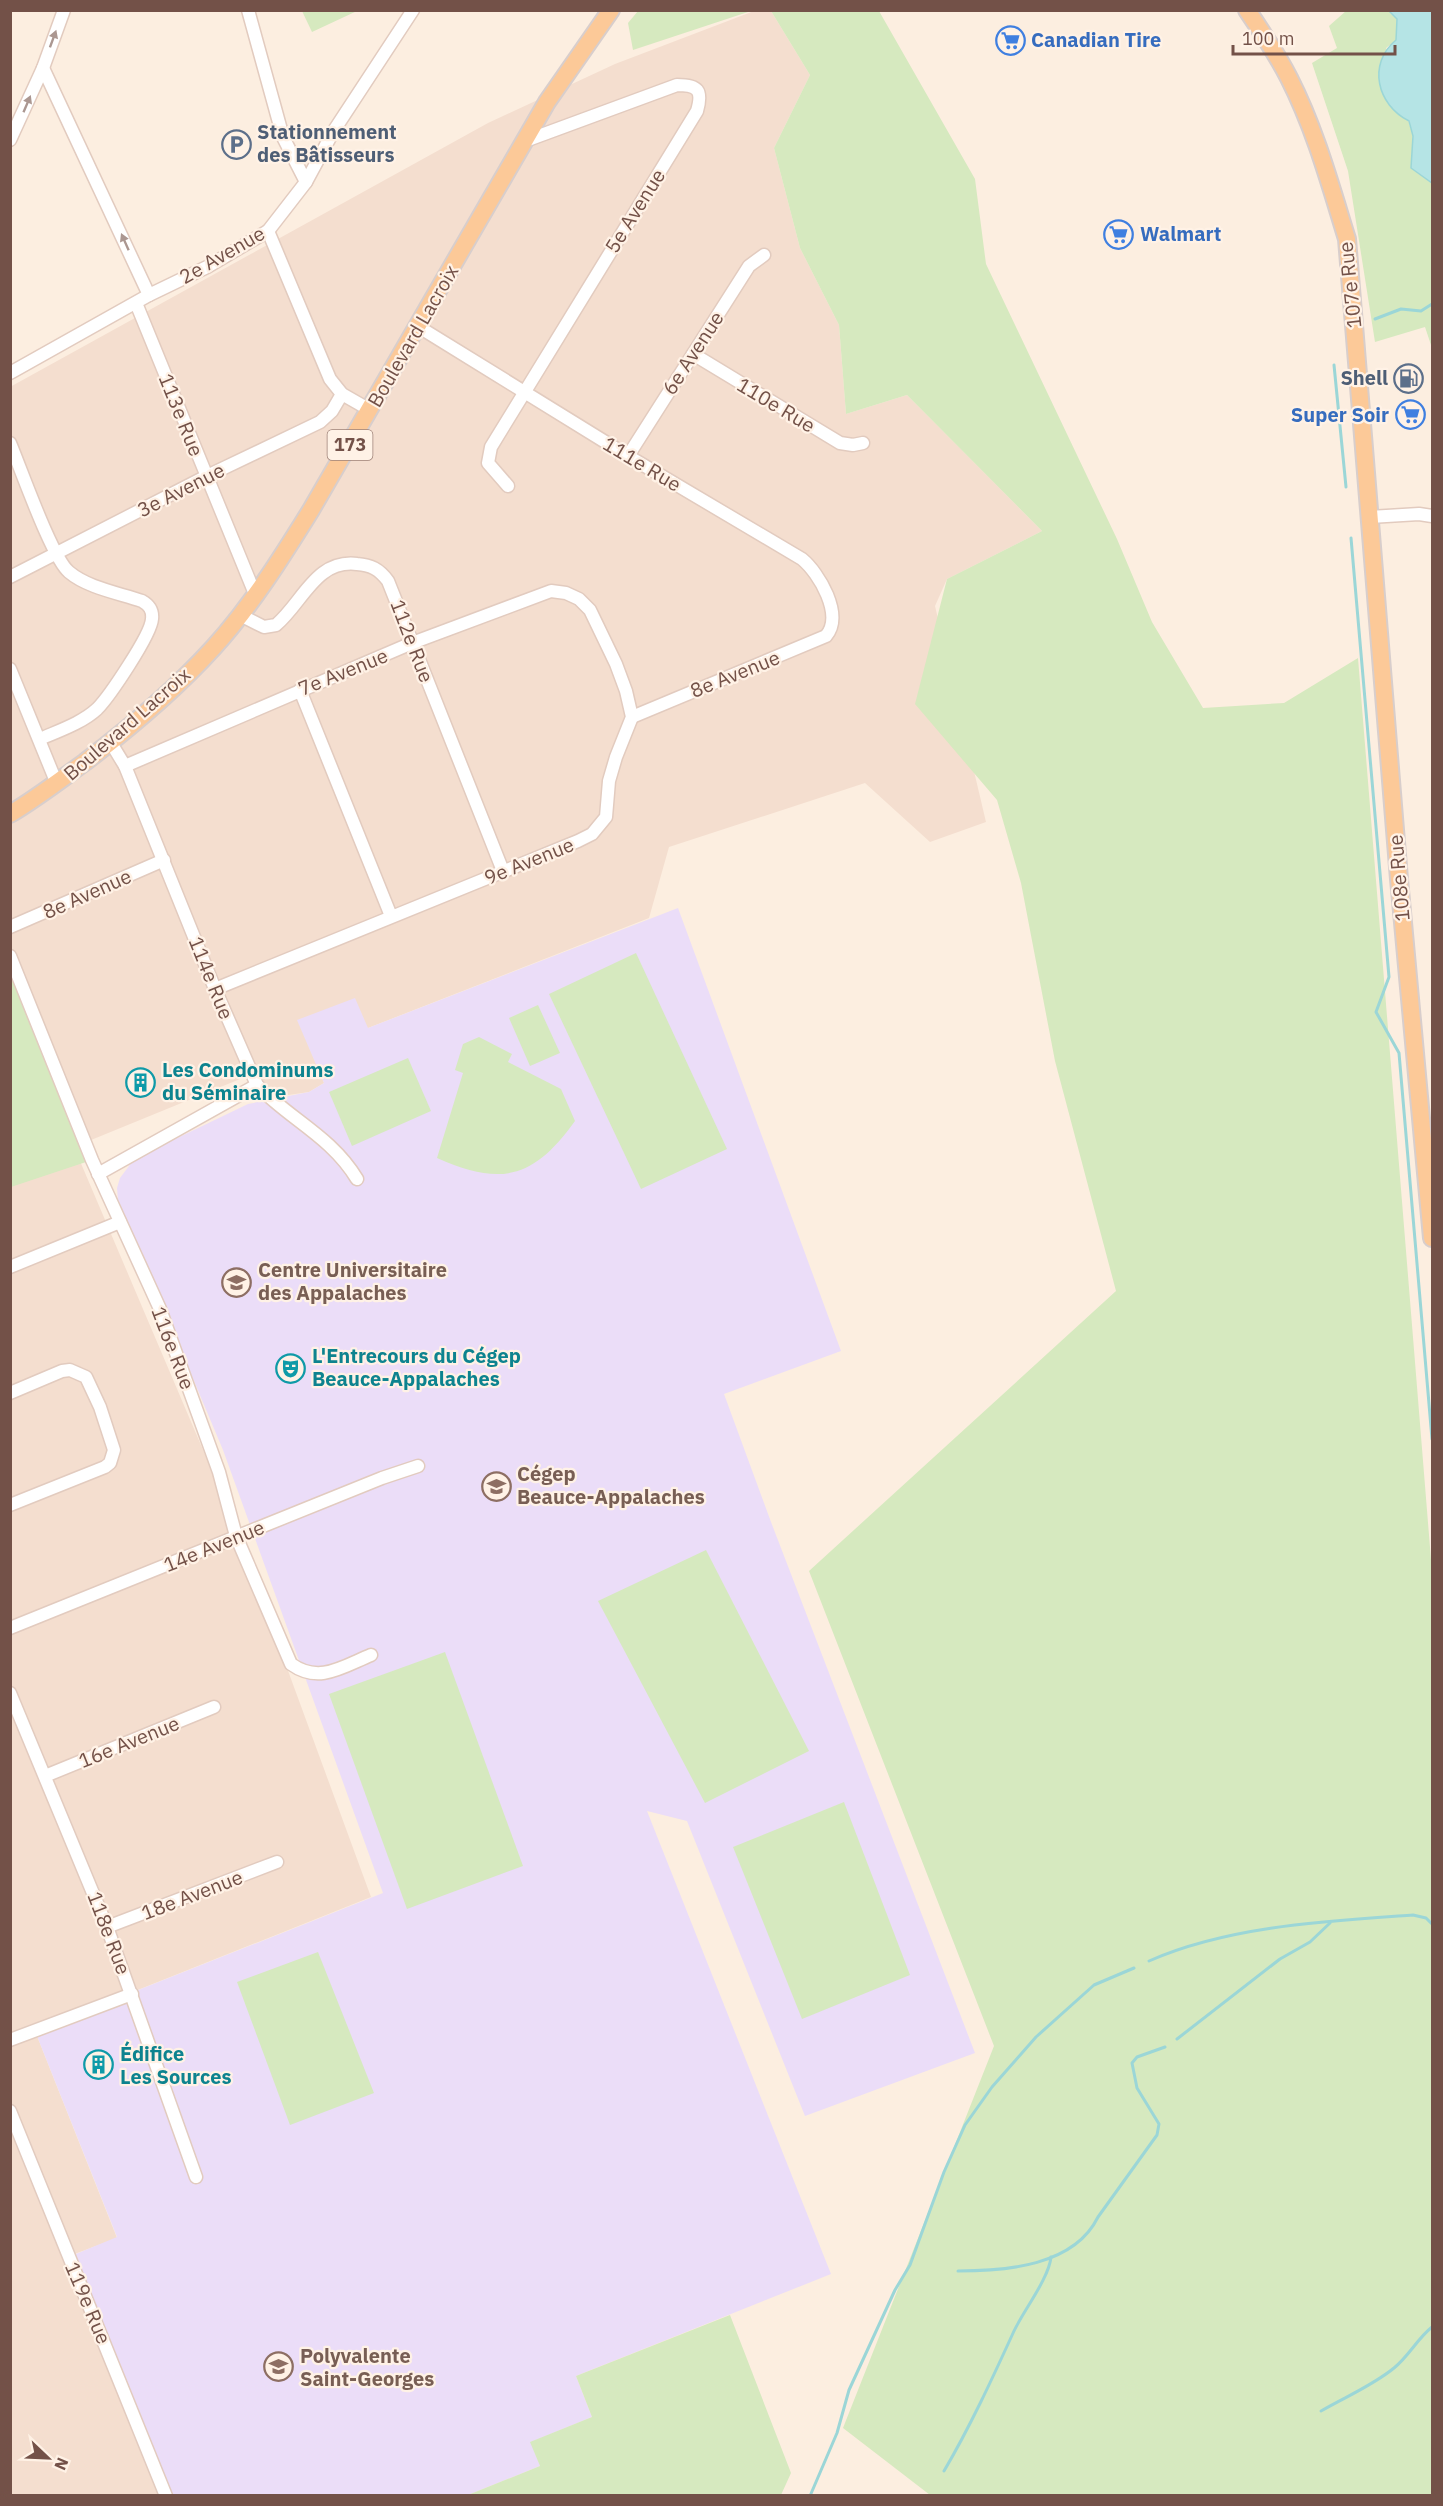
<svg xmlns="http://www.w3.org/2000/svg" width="1443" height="2506" viewBox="0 0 1443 2506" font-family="'IBM Plex Sans',sans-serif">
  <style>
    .residential { fill: #f4decf }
    .education { fill: #ebddf8 }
    .green { fill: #d6e9bf }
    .water { fill: #b5e4e5; stroke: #9bd6d7; stroke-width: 1.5 }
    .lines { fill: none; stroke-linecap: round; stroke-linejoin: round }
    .stream { stroke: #9bd6d7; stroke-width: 3 }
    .minor-casing { stroke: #e2cbbf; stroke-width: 15 }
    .major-casing { stroke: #d8cecc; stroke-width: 20 }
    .minor { stroke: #fff; stroke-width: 12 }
    .major { stroke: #fcc998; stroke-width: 16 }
    .oneway { fill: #ab9791 }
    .labels { text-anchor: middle; stroke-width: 4.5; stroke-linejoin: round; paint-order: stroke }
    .shield { fill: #fff2e6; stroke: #9d8177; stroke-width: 1.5 }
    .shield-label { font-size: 18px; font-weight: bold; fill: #735148 }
    .shop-label { font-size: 20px; font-weight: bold; fill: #366cbe; stroke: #fff2e6; text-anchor: start }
    .service-label { font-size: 20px; font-weight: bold; fill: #4e5e75; stroke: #fff2e6; text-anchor: start }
    .street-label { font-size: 20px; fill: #735148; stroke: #fff2e6 }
    .culture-label { font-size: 20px; font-weight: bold; fill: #0d838f; stroke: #fff2e6; text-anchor: start }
    .education-label { font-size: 20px; font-weight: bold; fill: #785e54; stroke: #fff2e6; text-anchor: start }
  </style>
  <rect width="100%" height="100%" fill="#fceee0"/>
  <path class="residential" d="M 754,11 L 771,11 L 810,75 L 774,148 L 800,248 L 839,325 L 846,414 L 907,395 L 1042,531 L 947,579 L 935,606 L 986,822 L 930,842 L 865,783 L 669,847 L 649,918 L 368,1028 L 298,1020 L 324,1083 L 309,1092 L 275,1097 L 257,1072 L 74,1147 L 232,1518 L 371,1897 L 35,2031 L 117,2238 L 72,2255 L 160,2495 L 11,2495 L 10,387 L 488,123 L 615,64 Z"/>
  <path class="education" d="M 678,908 L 841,1351 L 724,1394 L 771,1522 L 975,2053 L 805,2116 L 687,1821 L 647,1811 L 831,2274 L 576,2376 L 592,2417 L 531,2442 L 540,2466 L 468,2495 L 166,2496 L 71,2256 L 117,2237 L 35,2031 L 383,1893 L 223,1450 L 118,1200 L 117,1188 L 120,1178 L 132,1162 L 142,1155 L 248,1104 L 309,1092 L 324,1083 L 297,1020 L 355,998 L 368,1028 Z"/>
  <g class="green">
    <path d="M 302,11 L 357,11 L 312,32 Z"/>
    <path d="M 638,11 L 638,10 L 751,11 L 633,50 L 628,23 Z"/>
    <path d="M 771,11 L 879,11 L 975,179 L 986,264 L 1117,539 L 1152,622 L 1203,708 L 1284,703 L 1358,658 L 1432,1572 L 1432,2495 L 930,2495 L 843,2428 L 994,2046 L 809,1571 L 1116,1291 L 1055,1061 L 1021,883 L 997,800 L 915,704 L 947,579 L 1042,531 L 907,395 L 846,414 L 839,325 L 800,248 L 774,148 L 810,75 Z"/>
    <path d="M 1346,11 L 1390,11 L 1390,13 L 1397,19 L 1396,40 L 1386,48 L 1413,136 L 1411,168 L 1432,183 L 1432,348 L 1425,327 L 1375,342 L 1348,171 L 1312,63 L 1337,48 L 1329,26 Z"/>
    <path d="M 636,953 L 727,1149 L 641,1189 L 549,994 Z"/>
    <path d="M 10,967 L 92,1160 L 11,1187 Z"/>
    <path d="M 538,1005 L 560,1053 L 530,1066 L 509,1018 Z"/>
    <path d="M 479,1037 L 512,1054 L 508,1062 L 561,1089 L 575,1121 C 534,1178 502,1187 437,1158 L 463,1073 L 455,1070 L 463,1044 Z"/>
    <path d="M 408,1058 L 431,1111 L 352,1146 L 329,1092 Z"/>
    <path d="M 706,1550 L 809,1751 L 705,1803 L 598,1601 Z"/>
    <path d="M 445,1652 L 523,1866 L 407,1909 L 329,1694 Z"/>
    <path d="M 844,1802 L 910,1975 L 802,2019 L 733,1847 Z"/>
    <path d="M 318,1952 L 374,2093 L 290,2125 L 237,1982 Z"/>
    <path d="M 730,2315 L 791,2473 L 781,2495 L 468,2495 L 540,2466 L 530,2442 L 592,2417 L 576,2376 Z"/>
  </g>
  <path class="water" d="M 1389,11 L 1432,11 L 1432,183 L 1411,168 L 1413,136 L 1409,121 C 1377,105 1367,64 1396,40 L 1397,19 Z"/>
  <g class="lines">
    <g class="stream">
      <path d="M 1375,319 L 1401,309 L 1421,311 L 1432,304"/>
      <path d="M 1334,365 L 1346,487"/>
      <path d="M 1351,538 L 1389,977 L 1376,1012 L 1399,1053 L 1432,1439"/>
      <path d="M 1149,1961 C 1228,1926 1327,1921 1413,1915 L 1426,1918 L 1432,1924"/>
      <path d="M 1177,2039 L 1280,1959 L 1310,1942 L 1330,1923"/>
      <path d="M 958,2271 C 1006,2271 1074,2266 1098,2217 L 1157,2135 L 1159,2124 L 1137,2088 L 1132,2063 L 1137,2057 L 1165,2047"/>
      <path d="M 1321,2411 C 1345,2397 1372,2386 1394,2368 C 1409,2356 1417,2339 1432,2327"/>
      <path d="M 944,2471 C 970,2427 993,2377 1014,2331 C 1024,2310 1049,2278 1051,2257"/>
      <path d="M 810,2496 L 837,2433 L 849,2390 L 895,2290 L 910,2265 L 944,2172 L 965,2125 L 992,2087 L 1036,2037 L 1094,1985 L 1134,1968"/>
    </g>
    <defs>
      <g id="minor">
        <path d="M 248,10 L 283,137 L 306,182"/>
        <path d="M 43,68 L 149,295"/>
        <path d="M 10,140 L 43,68 L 64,10"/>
        <path d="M 268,231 L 330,379 L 342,394 L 370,410"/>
        <path d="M 136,303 L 255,594"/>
        <path d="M 419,327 L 628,456 L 802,559 C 819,573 844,615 826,636 L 632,717"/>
        <path d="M 693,354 L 840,443 L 853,445 L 863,443"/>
        <path d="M 10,373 L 149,295 L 207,267 L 268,231 L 306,182 L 333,132 L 413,10"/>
        <path d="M 10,443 C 21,469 52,558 69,572 C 88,588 119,593 142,601 C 149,605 153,610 152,619 C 151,635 109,697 97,709 C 82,723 58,731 40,739"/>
        <path d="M 628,456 L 749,266 L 764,255"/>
        <path d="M 508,486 L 488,463 L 491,447 L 697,111 C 703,90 698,85 677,85 L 525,141"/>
        <path d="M 1370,517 L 1419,514 L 1432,516"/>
        <path d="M 10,577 L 205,477 L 320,422 L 332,411 L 342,394"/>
        <path d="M 240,615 L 264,627 L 276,625 C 303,602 316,559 357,564 C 371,565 379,569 388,581 L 503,871"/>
        <path d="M 10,669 L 57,784"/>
        <path d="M 300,690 L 391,916"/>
        <path d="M 111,743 L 125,766 L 215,989 L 257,1085 C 289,1119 331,1136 357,1179"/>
        <path d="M 125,766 L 412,643 L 551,591 L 566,593 L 579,599 L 590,610 L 616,664 L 626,691 L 632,717 L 616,757 L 609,781 L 606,817 L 592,834 L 578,841 L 215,989"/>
        <path d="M 10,927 L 164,860"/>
        <path d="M 10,956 L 92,1160 L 160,1309 L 219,1472 L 236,1536 L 291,1664 C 319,1684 342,1667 371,1655"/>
        <path d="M 98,1174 L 257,1085"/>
        <path d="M 10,1267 L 120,1222"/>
        <path d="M 10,1393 L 62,1371 L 70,1370 L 86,1377 L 100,1407 L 114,1450 L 110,1463 L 105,1467 L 10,1505"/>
        <path d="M 10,1628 L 382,1478 L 418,1466"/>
        <path d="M 10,1693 L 107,1927 L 196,2177"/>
        <path d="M 45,1776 L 214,1707"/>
        <path d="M 107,1927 L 277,1862"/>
        <path d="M 10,2040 L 132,1994"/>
        <path d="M 10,2111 L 166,2496"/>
      </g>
      <g id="major">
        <path d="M 1247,10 C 1262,32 1277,54 1289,78 C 1315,129 1330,184 1347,239 L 1399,879 L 1432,1238"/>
        <path d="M 10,814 C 37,798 60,780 85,762 C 131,727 175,690 214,647 C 251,606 282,557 311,510 L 547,102 L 611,10"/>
      </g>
    </defs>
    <use href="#minor" class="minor-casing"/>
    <use href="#major" class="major-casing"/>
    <use href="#minor" class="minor"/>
    <use href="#major" class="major"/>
  </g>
  <defs><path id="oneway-solid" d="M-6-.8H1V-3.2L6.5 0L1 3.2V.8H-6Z" transform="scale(1.5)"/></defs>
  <g class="oneway">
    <use href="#oneway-solid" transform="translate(53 39) rotate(-70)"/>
    <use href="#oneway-solid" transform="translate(27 104) rotate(-67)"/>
    <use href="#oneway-solid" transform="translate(125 242) rotate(-114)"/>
  </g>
  <defs>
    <symbol id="supermarket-ring" viewBox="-11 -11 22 22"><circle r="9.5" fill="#fff2e6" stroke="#3f7fe0" stroke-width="1.5"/><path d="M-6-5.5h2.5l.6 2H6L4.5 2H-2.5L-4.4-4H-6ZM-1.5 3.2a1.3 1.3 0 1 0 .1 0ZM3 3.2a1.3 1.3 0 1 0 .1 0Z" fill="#3f7fe0"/></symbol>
    <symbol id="parking-ring" viewBox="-11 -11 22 22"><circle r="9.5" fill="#fff2e6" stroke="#5c6f8a" stroke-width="1.5"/><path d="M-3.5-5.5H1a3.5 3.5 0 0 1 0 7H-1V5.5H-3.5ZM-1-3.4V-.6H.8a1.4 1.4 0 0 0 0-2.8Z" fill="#5c6f8a"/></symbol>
    <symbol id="fuel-ring" viewBox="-11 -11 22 22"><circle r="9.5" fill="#fff2e6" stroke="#5c6f8a" stroke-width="1.5"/><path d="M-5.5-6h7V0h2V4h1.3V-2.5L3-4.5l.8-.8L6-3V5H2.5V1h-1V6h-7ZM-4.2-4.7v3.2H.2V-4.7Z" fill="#5c6f8a"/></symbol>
    <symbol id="building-ring" viewBox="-11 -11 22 22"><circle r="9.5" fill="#fff2e6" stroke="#0f9aa8" stroke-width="1.5"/><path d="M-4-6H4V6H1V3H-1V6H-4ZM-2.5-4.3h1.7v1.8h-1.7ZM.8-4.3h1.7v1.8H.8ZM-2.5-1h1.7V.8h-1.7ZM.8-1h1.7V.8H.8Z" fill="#0f9aa8"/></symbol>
    <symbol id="university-ring" viewBox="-11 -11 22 22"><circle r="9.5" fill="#fff2e6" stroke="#8d6e63" stroke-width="1.5"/><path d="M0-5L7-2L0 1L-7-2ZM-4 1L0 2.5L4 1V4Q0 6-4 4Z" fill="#8d6e63"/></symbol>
    <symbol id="theatre-ring" viewBox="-11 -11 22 22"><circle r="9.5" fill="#fff2e6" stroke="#0f9aa8" stroke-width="1.5"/><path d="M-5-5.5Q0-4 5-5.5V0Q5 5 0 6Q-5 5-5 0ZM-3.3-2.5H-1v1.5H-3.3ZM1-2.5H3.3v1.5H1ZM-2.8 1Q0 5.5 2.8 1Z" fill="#0f9aa8"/></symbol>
    <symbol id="school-ring" viewBox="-11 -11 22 22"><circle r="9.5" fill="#fff2e6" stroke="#8d6e63" stroke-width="1.5"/><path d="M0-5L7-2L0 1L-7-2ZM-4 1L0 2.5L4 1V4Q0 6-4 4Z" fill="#8d6e63"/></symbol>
  </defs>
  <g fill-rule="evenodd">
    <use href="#supermarket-ring" x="994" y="24" width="33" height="33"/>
    <use href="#parking-ring" x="220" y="128" width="33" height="33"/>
    <use href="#supermarket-ring" x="1102" y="218" width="33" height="33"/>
    <use href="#fuel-ring" x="1392" y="362" width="33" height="33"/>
    <use href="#supermarket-ring" x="1394" y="398" width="33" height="33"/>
    <use href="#building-ring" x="124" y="1066" width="33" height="33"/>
    <use href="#university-ring" x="220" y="1266" width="33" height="33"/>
    <use href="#theatre-ring" x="274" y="1352" width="33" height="33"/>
    <use href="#university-ring" x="480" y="1470" width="33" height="33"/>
    <use href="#building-ring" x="82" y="2048" width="33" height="33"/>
    <use href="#school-ring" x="262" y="2350" width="33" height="33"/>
  </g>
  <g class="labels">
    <rect class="shield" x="327.5" y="430" width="45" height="30" rx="4.5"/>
    <g class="shield-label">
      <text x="350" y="451">173</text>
    </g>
    <g class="shop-label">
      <text x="1031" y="47">Canadian Tire</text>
      <text x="1140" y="241">Walmart</text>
      <text x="1389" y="422" text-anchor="end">Super Soir</text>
    </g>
    <g class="service-label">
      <text x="257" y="139">Stationnement<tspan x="257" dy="23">des Bâtisseurs</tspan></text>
      <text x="1388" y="385" text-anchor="end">Shell</text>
    </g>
    <g class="street-label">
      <text transform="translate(635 211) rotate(-58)" y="7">5e Avenue</text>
      <text transform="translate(222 255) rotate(-30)" y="7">2e Avenue</text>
      <text transform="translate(1350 285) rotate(-96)" y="7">107e Rue</text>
      <text transform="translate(413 336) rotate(-60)" y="7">Boulevard Lacroix</text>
      <text transform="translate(693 353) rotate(-57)" y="7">6e Avenue</text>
      <text transform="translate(776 405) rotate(31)" y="7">110e Rue</text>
      <text transform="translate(181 415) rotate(68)" y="7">113e Rue</text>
      <text transform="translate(642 464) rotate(31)" y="7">111e Rue</text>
      <text transform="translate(181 490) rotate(-27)" y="7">3e Avenue</text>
      <text transform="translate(412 641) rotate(69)" y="7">112e Rue</text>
      <text transform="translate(343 672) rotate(-22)" y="7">7e Avenue</text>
      <text transform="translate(735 674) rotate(-22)" y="7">8e Avenue</text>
      <text transform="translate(127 724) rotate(-41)" y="7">Boulevard Lacroix</text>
      <text transform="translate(529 861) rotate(-22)" y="7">9e Avenue</text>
      <text transform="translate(1399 878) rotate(-95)" y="7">108e Rue</text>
      <text transform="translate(87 894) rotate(-24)" y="7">8e Avenue</text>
      <text transform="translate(211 978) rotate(68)" y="7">114e Rue</text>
      <text transform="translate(173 1348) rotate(69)" y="7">116e Rue</text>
      <text transform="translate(214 1546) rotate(-22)" y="7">14e Avenue</text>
      <text transform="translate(129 1742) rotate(-22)" y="7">16e Avenue</text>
      <text transform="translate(192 1895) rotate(-21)" y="7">18e Avenue</text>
      <text transform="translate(109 1933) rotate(69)" y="7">118e Rue</text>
      <text transform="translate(88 2303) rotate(67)" y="7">119e Rue</text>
    </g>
    <g class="culture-label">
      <text x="162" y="1077">Les Condominums<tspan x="162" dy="23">du Séminaire</tspan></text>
      <text x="312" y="1363">L'Entrecours du Cégep<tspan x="312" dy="23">Beauce-Appalaches</tspan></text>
      <text x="120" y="2061">Édifice<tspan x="120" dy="23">Les Sources</tspan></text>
    </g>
    <g class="education-label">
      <text x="258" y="1277">Centre Universitaire<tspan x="258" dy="23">des Appalaches</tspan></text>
      <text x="517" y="1481">Cégep<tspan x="517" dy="23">Beauce-Appalaches</tspan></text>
      <text x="300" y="2363">Polyvalente<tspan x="300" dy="23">Saint-Georges</tspan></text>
    </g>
  </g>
  <rect width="1443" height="2506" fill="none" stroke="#735148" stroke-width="24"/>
  <g transform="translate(48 2458) rotate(113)" stroke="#fff2e6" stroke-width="4.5" paint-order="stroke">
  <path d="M0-4.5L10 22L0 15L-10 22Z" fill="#735148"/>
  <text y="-9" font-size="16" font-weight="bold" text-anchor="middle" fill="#735148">N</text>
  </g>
  <path d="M1233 45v9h162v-9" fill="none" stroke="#735148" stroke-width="3"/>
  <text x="1242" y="45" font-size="18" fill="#735148" stroke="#fff2e6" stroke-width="4.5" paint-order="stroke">100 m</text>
</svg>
